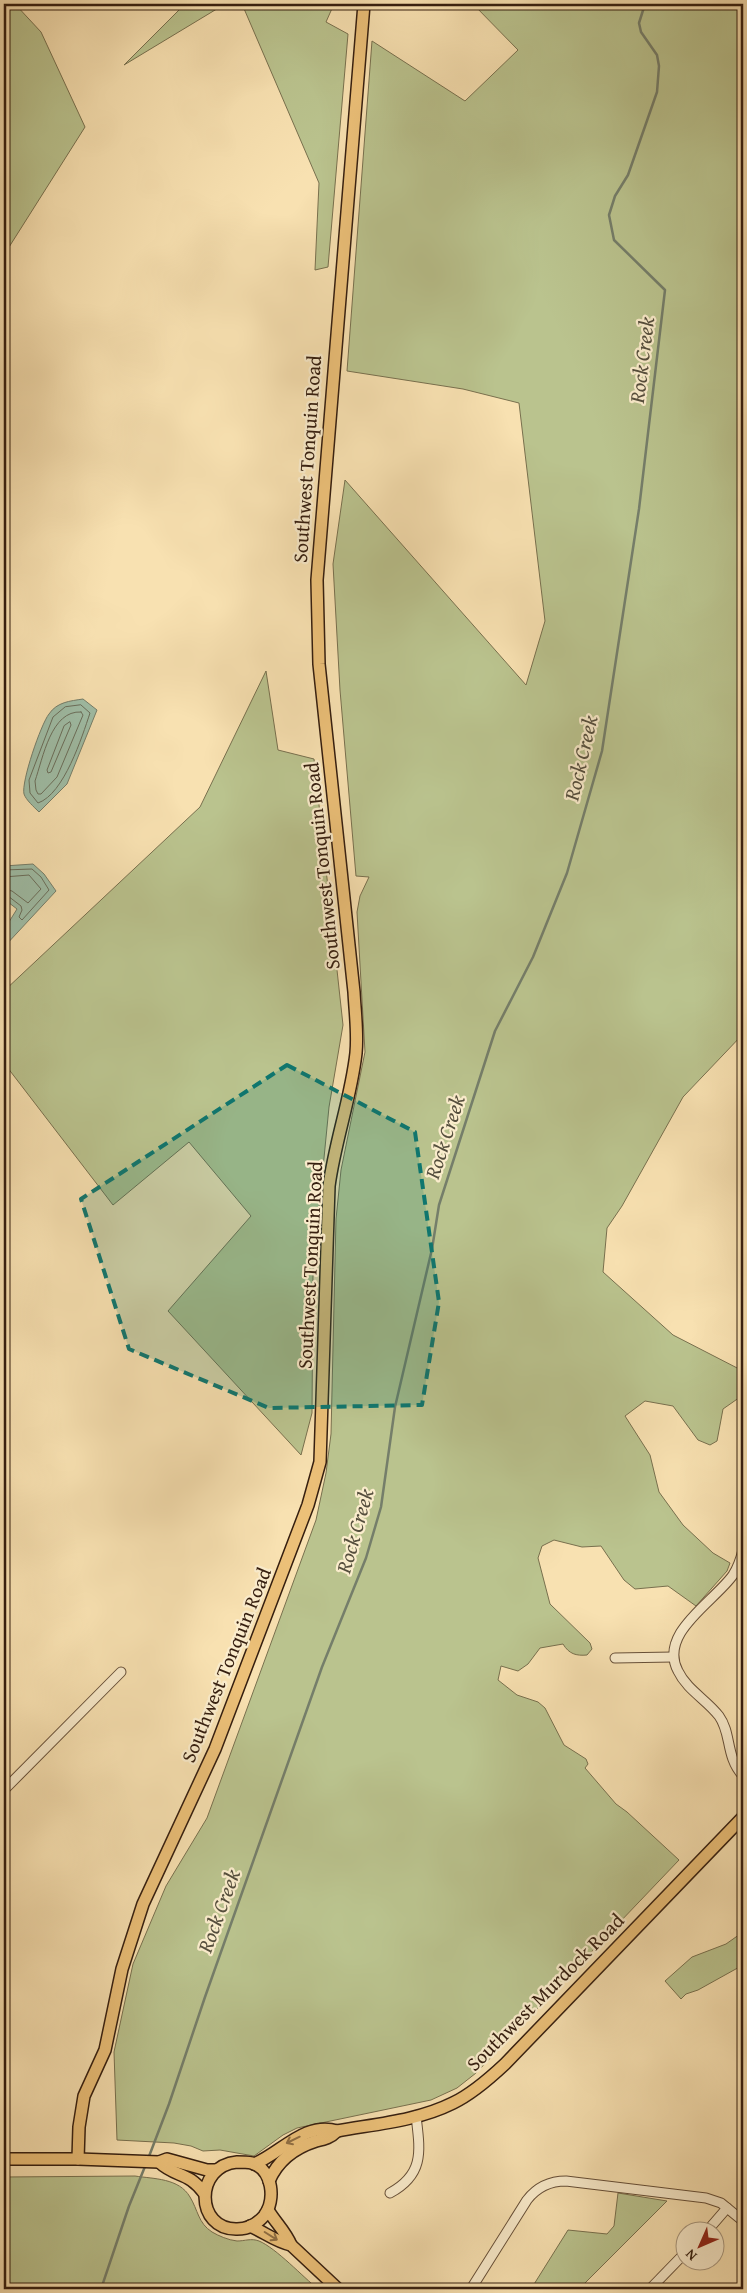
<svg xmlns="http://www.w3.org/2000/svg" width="747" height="2293" viewBox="0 0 747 2293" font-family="'Gentium Book Plus',serif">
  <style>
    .green { fill: #bac38e; stroke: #78704e }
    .water { fill: #9fbea7; stroke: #757e6a }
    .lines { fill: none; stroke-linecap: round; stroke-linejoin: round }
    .shore { stroke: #6a6e5b; stroke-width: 1 }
    .stream { stroke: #757e6a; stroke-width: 2.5 }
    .minor-casing { stroke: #664f38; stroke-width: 11 }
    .major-casing { stroke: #351e0f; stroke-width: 14 }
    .minor { stroke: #faeccc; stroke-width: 9 }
    .major { stroke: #ecc078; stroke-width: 11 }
    .oneway { stroke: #906f44 }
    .marked { fill: #0f766e; fill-opacity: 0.2; stroke: #0f766e; stroke-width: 4; stroke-dasharray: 10 6; stroke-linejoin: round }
    .labels { text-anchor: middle; stroke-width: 4.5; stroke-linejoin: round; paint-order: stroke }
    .street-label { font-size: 20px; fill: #351e0f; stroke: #faeccc }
    .water-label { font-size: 21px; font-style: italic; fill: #554e3d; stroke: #faeccc }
  </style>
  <rect width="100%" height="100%" fill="#f8e1b1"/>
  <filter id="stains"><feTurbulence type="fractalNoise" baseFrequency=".004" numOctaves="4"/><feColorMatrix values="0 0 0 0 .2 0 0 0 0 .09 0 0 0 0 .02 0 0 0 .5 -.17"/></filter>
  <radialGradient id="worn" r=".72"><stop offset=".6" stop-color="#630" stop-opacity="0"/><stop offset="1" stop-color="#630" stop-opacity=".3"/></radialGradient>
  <g class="green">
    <path d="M 4,4 L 15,4 L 41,32 L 85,127 L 4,255 Z"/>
    <path d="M 185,4 L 225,4 L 124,65 Z"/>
    <path d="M 242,4 L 334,4 L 326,22 L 348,34 L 328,267 L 315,270 L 319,183 Z"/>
    <path d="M 473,4 L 743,4 L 743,1034 L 683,1097 L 622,1206 L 607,1228 L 603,1272 L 673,1335 L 743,1371 L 743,1395 L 723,1409 L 717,1441 L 710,1445 L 698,1440 L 673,1406 L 645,1401 L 625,1416 L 650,1455 L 659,1492 L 683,1525 L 713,1553 L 730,1563 L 727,1571 L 696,1606 L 668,1586 L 635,1589 L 624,1580 L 601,1546 L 582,1547 L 554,1540 L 542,1546 L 538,1558 L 550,1604 L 590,1643 L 592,1649 L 587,1655 C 576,1656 569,1654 563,1644 L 540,1648 L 528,1664 L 518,1671 L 501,1666 L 498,1680 L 517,1695 L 538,1702 L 545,1708 L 564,1745 L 586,1759 L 588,1764 L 585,1768 L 616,1804 L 627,1812 L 679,1860 L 476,2073 L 457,2088 L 431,2100 L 297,2128 L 283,2135 L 254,2156 L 220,2150 L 203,2151 L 191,2146 L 174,2143 L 117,2140 L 114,2052 L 133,1964 L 166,1886 L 207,1818 L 316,1520 L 326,1473 L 331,1434 L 336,1219 L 341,1170 L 365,1052 L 357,912 L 360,896 L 369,877 L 356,876 L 340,690 L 333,564 L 345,480 L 526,685 L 545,621 L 519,403 L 463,389 L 347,371 L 372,41 L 465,101 L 518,50 Z"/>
    <path d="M 266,671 L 278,750 L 314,759 L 343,1025 L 329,1107 L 313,1270 L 312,1413 L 301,1455 L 168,1311 L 251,1216 L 189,1142 L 113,1205 L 4,1063 L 4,991 L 200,807 Z"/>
    <path d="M 743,1932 L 743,1965 L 698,1990 L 686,1994 L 681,1999 L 665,1981 L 692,1957 L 726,1944 Z"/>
    <path d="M 135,2176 C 154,2179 179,2178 190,2197 C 198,2210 198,2223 212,2232 C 219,2236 228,2240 237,2241 C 245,2241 251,2238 259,2241 C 276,2248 303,2277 318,2289 L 4,2289 L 4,2177 Z"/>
    <path d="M 618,2193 L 667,2201 L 585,2283 L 591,2289 L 580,2287 L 578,2289 L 531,2289 L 568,2230 L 607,2234 L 614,2226 Z"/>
  </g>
  <g class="water">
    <path d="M 83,699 L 97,710 L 67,784 L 39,812 C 34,807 26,800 24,794 C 21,782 41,724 49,714 C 57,702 70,701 83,699 Z"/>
    <path d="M 33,864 L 44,874 L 56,891 L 4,947 L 4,930 L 17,909 L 4,899 L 4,866 Z"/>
  </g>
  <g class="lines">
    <g class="shore">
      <path d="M 81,705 L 90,713 C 82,737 64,794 38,803 L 30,793 L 29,780 L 53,717 L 65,707 Z"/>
      <path d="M 81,712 L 83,715 L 57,777 L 41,794 L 38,794 L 36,790 L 35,781 C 43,758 51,710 81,712 Z"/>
      <path d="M 70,722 L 71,725 L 51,772 L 48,773 L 47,770 L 64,726 Z"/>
      <path d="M 4,870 L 32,869 L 41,877 L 49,890 L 22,920 L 19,917 L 22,910 L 21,906 L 8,896 L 4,896"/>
      <path d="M 4,877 L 29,875 L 41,889 L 28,903 L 12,891 L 4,889"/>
    </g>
    <g class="stream">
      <path d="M 148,2159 L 169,2104 L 205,1997 L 322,1667 L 366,1558 L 381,1507 L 395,1407 L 432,1249 L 439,1205 L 495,1031 L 533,957 L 567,873 L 602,751 L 639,509 L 665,290 L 614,240 L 609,215 L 615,196 L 628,175 L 657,92 L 659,66 L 657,55 L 641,32 L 639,23 L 645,4"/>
      <path d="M 101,2289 L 129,2206 L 146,2164"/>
    </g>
    <defs>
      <g id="minor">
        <path d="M 743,1550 C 741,1558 738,1567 733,1575 C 714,1602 658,1633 678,1671 C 687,1690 707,1700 719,1716 C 732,1734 725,1756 743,1776"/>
        <path d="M 615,1658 L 673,1657"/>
        <path d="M 4,1790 L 121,1672"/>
        <path d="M 390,2193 C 425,2174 420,2150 416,2116"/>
        <path d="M 708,2230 L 727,2208"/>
        <path d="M 471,2289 L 527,2200 C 537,2187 549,2181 566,2181 L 706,2198 L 721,2203 L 743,2221"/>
        <path d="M 650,2289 L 684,2254"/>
      </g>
      <g id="major">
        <path d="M 4,2159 L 78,2159 L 159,2162 L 167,2159 L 207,2170 L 217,2170"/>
        <path d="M 78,2159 L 79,2127 L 84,2096 L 105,2050 L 122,1969 L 143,1904 L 215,1749 L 308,1505 L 320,1462 L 329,1186 C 335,1141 351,1098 356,1053 C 358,1033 355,1012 354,992 L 319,664 L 317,580 L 364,4"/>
        <path d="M 159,2162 C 176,2178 188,2171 204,2193"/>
        <path d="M 237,2162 C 242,2162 247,2162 252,2163 C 273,2170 276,2200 264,2216 C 257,2224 247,2229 237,2229 C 195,2230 194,2166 237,2162 Z"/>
        <path d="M 254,2164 C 280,2154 305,2121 337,2131 C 375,2124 417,2121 453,2103 C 472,2094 489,2079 505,2064 L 743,1817"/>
        <path d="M 269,2181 C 278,2160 294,2148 316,2141 C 325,2139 330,2138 337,2131"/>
        <path d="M 268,2210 C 275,2222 286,2232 291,2245"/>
        <path d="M 250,2226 C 264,2232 276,2242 291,2245 L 338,2289"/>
      </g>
    </defs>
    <use href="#minor" class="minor-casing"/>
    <use href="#major" class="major-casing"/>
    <use href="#minor" class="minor"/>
    <use href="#major" class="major"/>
  </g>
  <defs><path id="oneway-shaft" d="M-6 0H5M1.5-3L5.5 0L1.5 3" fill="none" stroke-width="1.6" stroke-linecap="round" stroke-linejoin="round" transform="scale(1.25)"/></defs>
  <g class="oneway">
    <use href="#oneway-shaft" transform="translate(293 2140) rotate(154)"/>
    <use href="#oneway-shaft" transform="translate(271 2236) rotate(32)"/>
  </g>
  <path class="marked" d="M 287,1065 L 415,1132 L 439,1302 L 422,1405 L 269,1408 L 129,1349 L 81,1199 Z"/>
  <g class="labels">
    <g class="street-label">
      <text transform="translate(307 459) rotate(-86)" y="7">Southwest Tonquin Road</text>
      <text transform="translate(322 866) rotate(-96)" y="7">Southwest Tonquin Road</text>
      <text transform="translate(310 1265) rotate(-87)" y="7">Southwest Tonquin Road</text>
      <text transform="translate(226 1665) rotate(-68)" y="7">Southwest Tonquin Road</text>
      <text transform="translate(545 1992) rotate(-45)" y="7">Southwest Murdock Road</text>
    </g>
    <g class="water-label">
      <text transform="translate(642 360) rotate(-83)" y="7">Rock Creek</text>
      <text transform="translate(581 758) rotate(-77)" y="7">Rock Creek</text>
      <text transform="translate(445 1137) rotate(-72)" y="7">Rock Creek</text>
      <text transform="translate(355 1531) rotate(-74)" y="7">Rock Creek</text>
      <text transform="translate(219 1911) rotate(-70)" y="7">Rock Creek</text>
    </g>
  </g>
  <rect width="747" height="2293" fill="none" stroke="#f8e1b1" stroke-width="20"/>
  <rect x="5" y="5" width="737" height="2283" fill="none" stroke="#351e0f" stroke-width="2.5"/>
  <rect x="10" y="10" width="727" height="2273" fill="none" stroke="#351e0f"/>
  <g transform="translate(700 2246) rotate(225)"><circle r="24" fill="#faeccc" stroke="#ab9a80"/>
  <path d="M0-4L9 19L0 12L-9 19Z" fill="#8f2418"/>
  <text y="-8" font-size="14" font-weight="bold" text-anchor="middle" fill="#351e0f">N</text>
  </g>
  <rect width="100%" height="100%" filter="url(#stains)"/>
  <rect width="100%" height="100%" fill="url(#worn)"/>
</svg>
